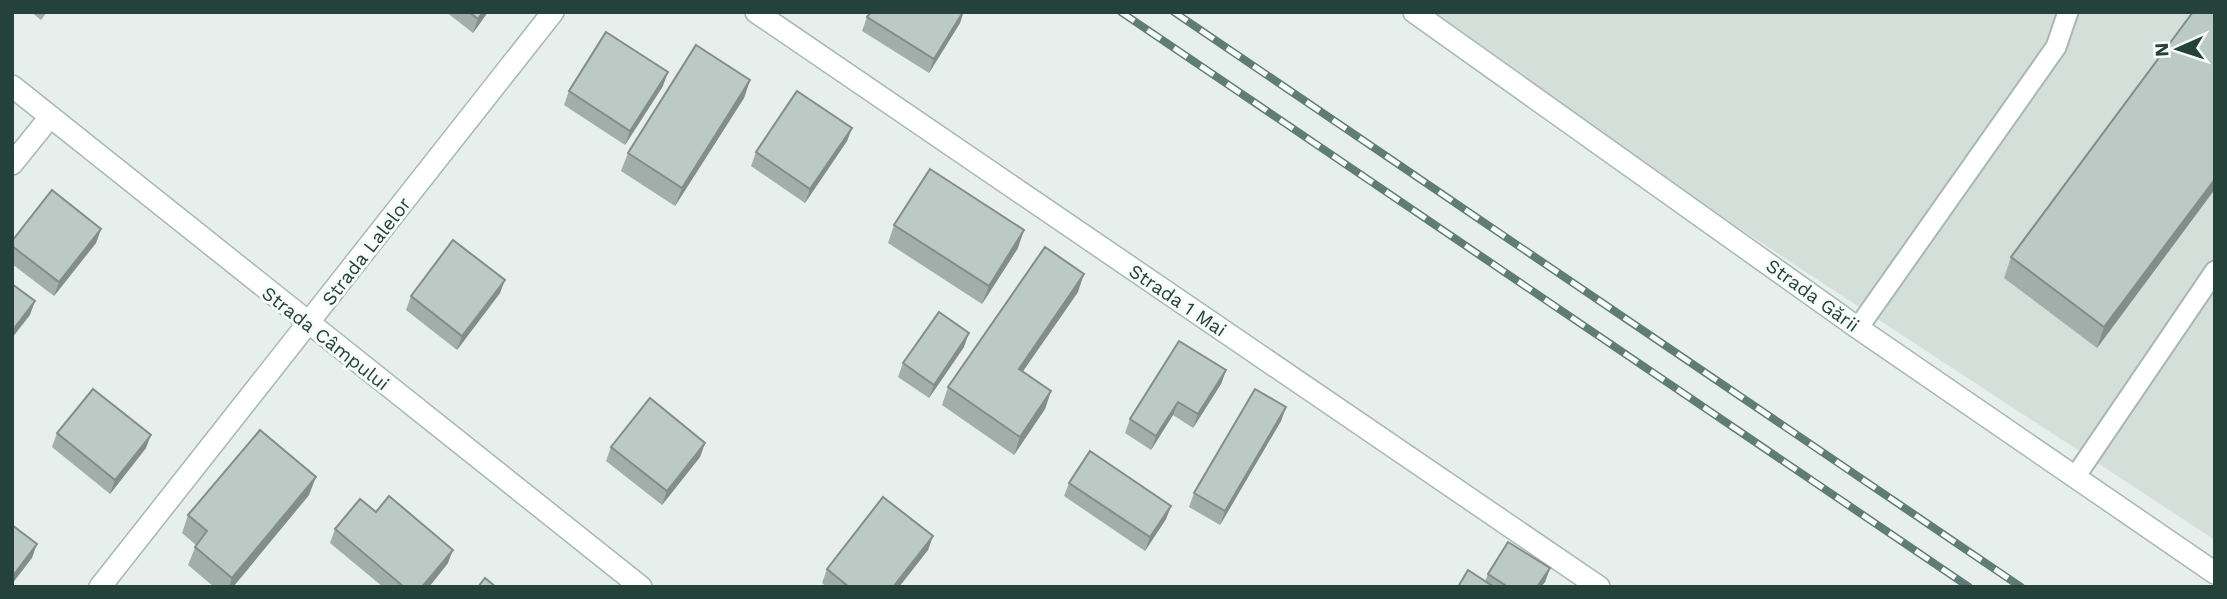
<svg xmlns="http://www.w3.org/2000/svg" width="2227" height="599" viewBox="0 0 2227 599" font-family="'Work Sans',sans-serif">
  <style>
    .built { fill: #d4dfda }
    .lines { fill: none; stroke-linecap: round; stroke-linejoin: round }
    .lane-casing { stroke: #a8b8b2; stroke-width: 23 }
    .street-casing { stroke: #a8b8b2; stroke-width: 24 }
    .lane { stroke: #fff; stroke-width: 19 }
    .street { stroke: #fff; stroke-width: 21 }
    .rail-casing { stroke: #5f7d75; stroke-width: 8 }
    .rail { stroke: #f7fbf9; stroke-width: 5; stroke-dasharray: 16; stroke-linecap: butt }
    .wall { fill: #a1aea9 }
    .shaded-wall { fill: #838d89 }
    .building { fill: #bbcac4; stroke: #838d89; stroke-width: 2 }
    .labels { text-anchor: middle; stroke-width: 6; stroke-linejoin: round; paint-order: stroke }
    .street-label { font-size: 19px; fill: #24423a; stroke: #f7fbf9 }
  </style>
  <rect width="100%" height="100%" fill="#e6efeb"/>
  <path class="built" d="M 1409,12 L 2215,12 L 2215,540 Z"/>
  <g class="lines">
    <defs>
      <g id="lane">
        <path d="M 1858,328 L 2056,47 L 2068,12"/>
        <path d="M 2075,477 L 2215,271"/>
      </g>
      <g id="street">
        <path d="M 756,12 L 1599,587"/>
        <path d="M 1414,12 L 1858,328 L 2215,573"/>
        <path d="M 12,86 L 641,587"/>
        <path d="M 12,164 L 50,117"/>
        <path d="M 100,587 L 553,12"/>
      </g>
    </defs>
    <use href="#lane" class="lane-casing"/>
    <use href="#street" class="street-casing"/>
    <use href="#lane" class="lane"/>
    <use href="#street" class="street"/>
    <defs>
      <g id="rail">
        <path d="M 1121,12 L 1969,587"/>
        <path d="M 1174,12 L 2021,587"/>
      </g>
    </defs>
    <use href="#rail" class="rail-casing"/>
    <use href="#rail" class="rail"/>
  </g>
  <g class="wall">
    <path d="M 31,12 L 47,12 L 41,20 Z"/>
    <path d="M 446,12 L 488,12 L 473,33 Z"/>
    <path d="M 871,12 L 964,12 L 960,23 L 929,73 L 862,31 L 867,17 Z"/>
    <path d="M 750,80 L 744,98 L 675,206 L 621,171 L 628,153 Z"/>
    <path d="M 663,86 L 625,145 L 564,105 L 569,91 Z"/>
    <path d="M 852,128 L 847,141 L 805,203 L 751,166 L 756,152 Z"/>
    <path d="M 2215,189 L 2097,348 L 2004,278 L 2011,257 Z"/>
    <path d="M 894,225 L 1018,248 L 982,304 L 888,243 Z"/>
    <path d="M 101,229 L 96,243 L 54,296 L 12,264 L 12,241 Z"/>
    <path d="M 1078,292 L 1023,371 L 1051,391 L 1045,409 L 1014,455 L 942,405 L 948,387 Z"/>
    <path d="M 500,293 L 457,350 L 406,310 L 411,296 Z"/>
    <path d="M 964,347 L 929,398 L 898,377 L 903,363 Z"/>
    <path d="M 1226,370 L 1221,384 L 1193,428 L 1173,415 L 1151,450 L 1125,433 L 1130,419 Z"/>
    <path d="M 1286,407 L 1281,421 L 1220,525 L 1189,507 L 1194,493 Z"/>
    <path d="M 57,433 L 146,448 L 110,494 L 52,447 Z"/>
    <path d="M 705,443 L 700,457 L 662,505 L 606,461 L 611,447 Z"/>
    <path d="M 1069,483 L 1171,506 L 1166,519 L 1145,551 L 1064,496 Z"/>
    <path d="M 309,495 L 233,587 L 214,587 L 188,565 L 196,545 L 182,533 L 188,515 Z"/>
    <path d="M 376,512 L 448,563 L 429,587 L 383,587 L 330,543 L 335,529 Z"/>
    <path d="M 933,536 L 928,550 L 899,587 L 827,587 L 822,583 L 827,569 Z"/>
    <path d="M 1550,568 L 1545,582 L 1541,587 L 1458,587 L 1485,581 L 1488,574 Z"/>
  </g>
  <g class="shaded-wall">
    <path d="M 483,12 L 488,12 L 473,33 L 478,19 Z"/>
    <path d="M 963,12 L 960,23 L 929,73 L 934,59 Z"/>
    <path d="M 668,72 L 663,86 L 625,145 L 630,131 Z"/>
    <path d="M 750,80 L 744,98 L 675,206 L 682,188 Z"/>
    <path d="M 852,128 L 847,141 L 805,203 L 810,189 Z"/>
    <path d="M 2215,179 L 2215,189 L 2097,348 L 2104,327 Z"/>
    <path d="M 101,229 L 96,243 L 54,296 L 59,282 Z"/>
    <path d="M 1024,230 L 1018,248 L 982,304 L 989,286 Z"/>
    <path d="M 1084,274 L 1078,292 L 1012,387 L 1019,369 Z"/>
    <path d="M 505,280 L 500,293 L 457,350 L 462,336 Z"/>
    <path d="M 35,301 L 30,315 L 12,338 L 12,331 Z"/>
    <path d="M 969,333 L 964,347 L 929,398 L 934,385 Z"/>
    <path d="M 1226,370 L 1221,384 L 1193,428 L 1198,414 Z"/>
    <path d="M 1051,391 L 1045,409 L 1014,455 L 1020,437 Z"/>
    <path d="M 1178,402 L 1173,415 L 1151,450 L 1156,436 Z"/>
    <path d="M 1286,407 L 1281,421 L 1220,525 L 1225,511 Z"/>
    <path d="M 151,435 L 146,448 L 110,494 L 115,480 Z"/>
    <path d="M 705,443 L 700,457 L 662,505 L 667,491 Z"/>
    <path d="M 316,477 L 309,495 L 233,587 L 229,587 L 232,578 Z"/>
    <path d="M 1171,506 L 1166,519 L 1145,551 L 1150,537 Z"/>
    <path d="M 933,536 L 928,550 L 899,587 L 893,587 Z"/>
    <path d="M 37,544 L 32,558 L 12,584 L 12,577 Z"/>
    <path d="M 453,550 L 448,563 L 429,587 L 422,587 Z"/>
    <path d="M 1550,568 L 1545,582 L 1541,587 L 1537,587 Z"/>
  </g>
  <g class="building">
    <path d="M 469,12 L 483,12 L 478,19 Z"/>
    <path d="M 871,12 L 963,12 L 934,59 L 867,17 Z"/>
    <path d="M 2193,12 L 2215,12 L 2215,179 L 2104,327 L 2011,257 Z"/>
    <path d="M 606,32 L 668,72 L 630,131 L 569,91 Z"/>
    <path d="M 696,45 L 750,80 L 682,188 L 628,153 Z"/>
    <path d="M 797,91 L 852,128 L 810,189 L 756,152 Z"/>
    <path d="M 930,169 L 1024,230 L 989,286 L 894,225 Z"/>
    <path d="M 52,190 L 101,229 L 59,282 L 12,246 L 12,241 Z"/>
    <path d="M 453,240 L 505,280 L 462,336 L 411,296 Z"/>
    <path d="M 1045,247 L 1084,274 L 1019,369 L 1051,391 L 1020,437 L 948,387 Z"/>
    <path d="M 12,284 L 35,301 L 12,331 Z"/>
    <path d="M 939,312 L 969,333 L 934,385 L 903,363 Z"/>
    <path d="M 1179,341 L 1226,370 L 1198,414 L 1178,402 L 1156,436 L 1130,419 Z"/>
    <path d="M 93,389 L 151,435 L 115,480 L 57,433 Z"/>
    <path d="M 1255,389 L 1286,407 L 1225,511 L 1194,493 Z"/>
    <path d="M 650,398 L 705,443 L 667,491 L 611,447 Z"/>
    <path d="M 260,430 L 316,477 L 232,578 L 195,547 L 207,531 L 188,515 Z"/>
    <path d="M 1090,451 L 1171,506 L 1150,537 L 1069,483 Z"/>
    <path d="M 389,496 L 453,550 L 422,587 L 404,587 L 335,529 L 360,499 L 376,512 Z"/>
    <path d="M 883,497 L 933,536 L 893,587 L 849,587 L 827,569 Z"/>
    <path d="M 12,525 L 37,544 L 12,577 Z"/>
    <path d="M 1508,542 L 1550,568 L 1537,587 L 1508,587 L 1488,574 Z"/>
    <path d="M 1468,570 L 1494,587 L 1458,587 Z"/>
    <path d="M 485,578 L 496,587 L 478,587 Z"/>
  </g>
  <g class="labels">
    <g class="street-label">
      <text transform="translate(366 251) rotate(-52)" y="7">Strada Lalelor</text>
      <text transform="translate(1813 295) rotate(36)" y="7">Strada Gării</text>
      <text transform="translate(1178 300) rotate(34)" y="7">Strada 1 Mai</text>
      <text transform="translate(326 338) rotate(38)" y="7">Strada Câmpului</text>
    </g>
  </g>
  <rect width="2227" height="599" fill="none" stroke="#24423a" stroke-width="28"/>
  <g transform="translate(2178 49) rotate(267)" stroke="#f7fbf9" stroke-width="5" paint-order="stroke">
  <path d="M0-5L12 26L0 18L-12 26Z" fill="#24423a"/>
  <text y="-10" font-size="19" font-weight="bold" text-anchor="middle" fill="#24423a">N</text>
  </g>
</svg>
